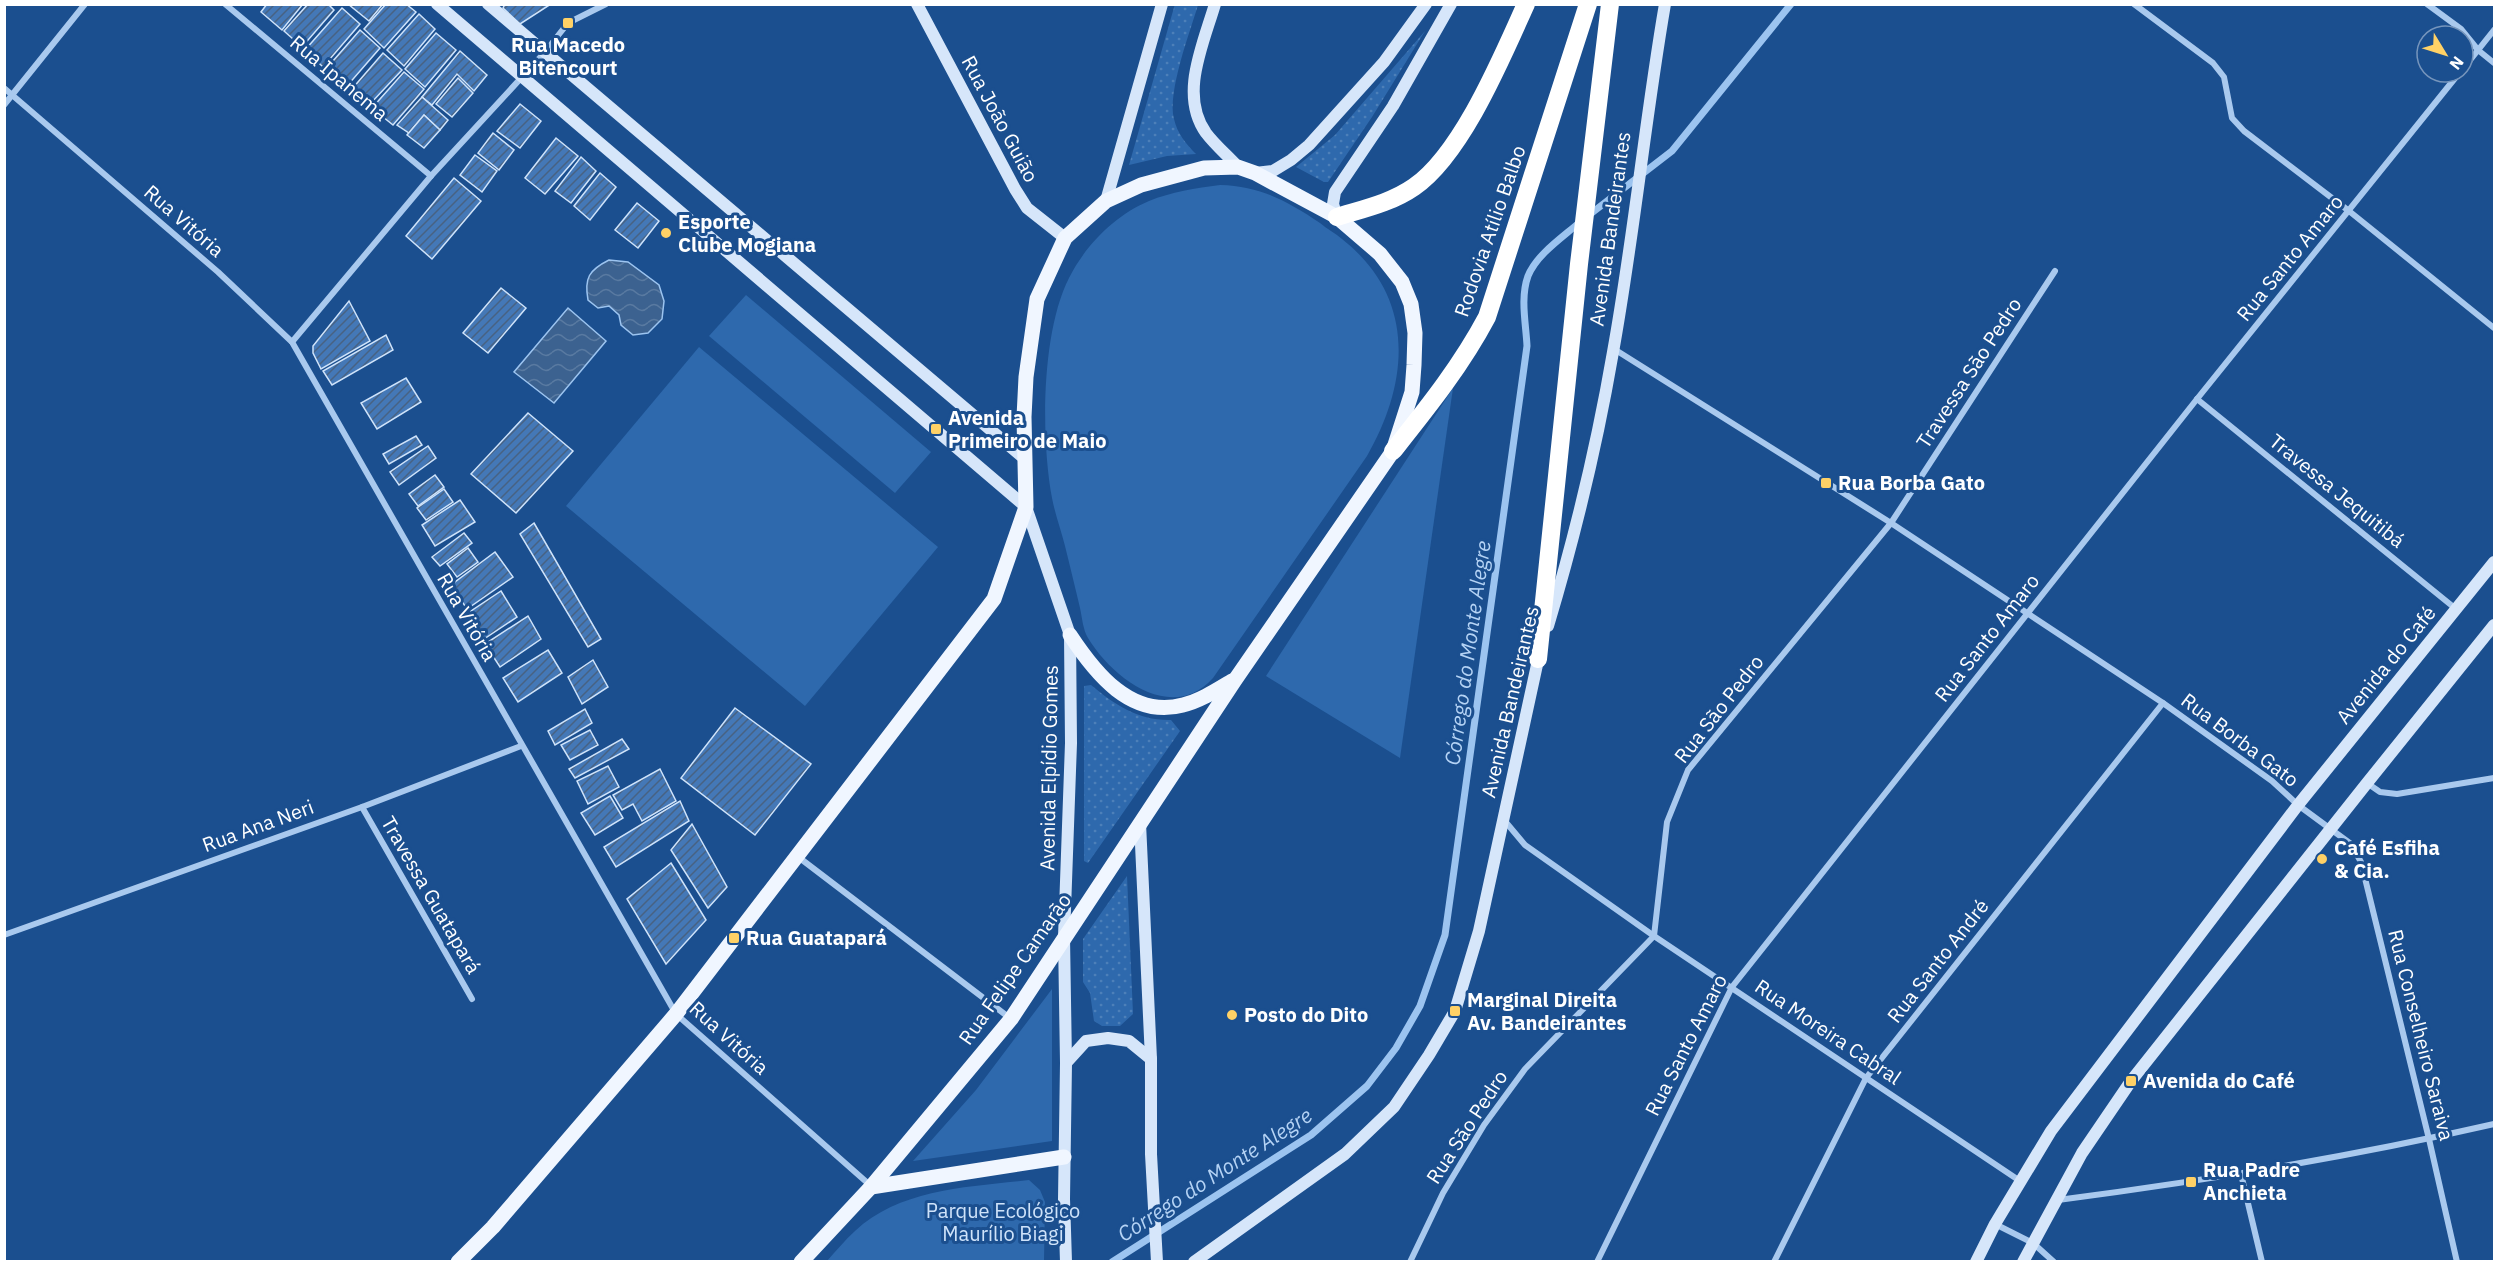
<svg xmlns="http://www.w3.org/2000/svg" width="2499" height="1266" viewBox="0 0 2499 1266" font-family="'IBM Plex Sans',sans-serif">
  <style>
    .grass { fill: url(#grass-dots) }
    .park { fill: #2e69ad }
    .water { fill: url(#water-waves); stroke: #9cc4f0; stroke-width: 1.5 }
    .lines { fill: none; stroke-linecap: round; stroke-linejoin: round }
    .stream { stroke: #9cc4f0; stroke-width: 7 }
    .building { fill: url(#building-hatch); stroke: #cfe3fa; stroke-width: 1.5 }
    .street { stroke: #a9c9ee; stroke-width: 6 }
    .secondary { stroke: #d6e6fa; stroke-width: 12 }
    .primary { stroke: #f0f6ff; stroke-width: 15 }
    .highway { stroke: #fff; stroke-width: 18 }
    .poi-dot { fill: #ffd166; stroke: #1b4f8f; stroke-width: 2 }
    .labels { text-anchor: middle; stroke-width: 6; stroke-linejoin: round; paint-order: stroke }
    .poi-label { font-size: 20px; font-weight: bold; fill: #fff; stroke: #1b4f8f; text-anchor: start }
    .street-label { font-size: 20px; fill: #fff; stroke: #1b4f8f }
    .park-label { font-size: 20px; fill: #cfe3fa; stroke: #1b4f8f }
    .water-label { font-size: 21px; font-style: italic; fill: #b5d3f5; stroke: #1b4f8f }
  </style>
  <defs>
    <pattern id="grass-dots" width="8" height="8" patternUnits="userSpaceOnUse" patternTransform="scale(1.5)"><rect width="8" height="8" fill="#2e69ad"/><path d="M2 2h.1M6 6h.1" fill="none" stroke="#4d80b9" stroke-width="1.8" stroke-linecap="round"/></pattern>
    <pattern id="water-waves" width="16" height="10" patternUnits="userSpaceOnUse" patternTransform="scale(1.5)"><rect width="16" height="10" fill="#3c6290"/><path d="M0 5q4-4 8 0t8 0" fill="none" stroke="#597aa1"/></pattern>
    <pattern id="building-hatch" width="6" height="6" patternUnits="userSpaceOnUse" patternTransform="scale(1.5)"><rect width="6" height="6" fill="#4478b7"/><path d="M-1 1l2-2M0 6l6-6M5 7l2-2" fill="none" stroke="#486282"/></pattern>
  </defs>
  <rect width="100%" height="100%" fill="#1b4f8f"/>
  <g class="grass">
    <path d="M 1175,4 L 1198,5 C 1190,32 1167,92 1174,119 C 1177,133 1186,144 1196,154 L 1167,156 L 1129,165 Z"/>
    <path d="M 1425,31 L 1372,117 L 1328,182 L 1324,182 L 1296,167 L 1335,135 Z"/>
    <path d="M 1091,685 C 1115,705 1139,721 1171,720 L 1180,731 L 1088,863 L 1084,861 L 1084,686 Z"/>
    <path d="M 1127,876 L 1133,1014 L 1120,1026 L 1102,1026 L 1094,1021 L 1090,993 L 1083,982 L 1083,939 Z"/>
  </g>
  <g class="park">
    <path d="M 1220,185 C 1260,186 1287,201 1320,223 C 1327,229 1335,233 1342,239 C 1416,297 1410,381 1367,456 L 1213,678 C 1172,724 1112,678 1088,638 C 1083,630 1082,617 1080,608 C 1075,587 1070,566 1065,546 C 1061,530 1055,514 1052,498 C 1041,439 1041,333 1069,278 C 1085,246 1115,215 1149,201 C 1171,192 1196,188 1220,185 Z"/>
    <path d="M 746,295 L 931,452 L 895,493 L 709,336 Z"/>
    <path d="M 699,347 L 938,547 L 805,706 L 566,506 Z"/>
    <path d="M 1453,388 L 1400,758 L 1266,676 Z"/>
    <path d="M 1052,989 L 1052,1141 L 913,1161 L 976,1090 Z"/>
    <path d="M 1029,1180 L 1040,1190 L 1045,1202 L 1044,1261 L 827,1261 C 836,1251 845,1240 855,1231 C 901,1188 970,1187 1029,1180 Z"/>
  </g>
  <g class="water">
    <path d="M 609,260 L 628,262 L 659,285 L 664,301 L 662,319 L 648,333 L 633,335 L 621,325 L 619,315 L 609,306 L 598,308 L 588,300 C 584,278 589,270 609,260 Z"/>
    <path d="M 568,308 L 606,341 L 554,403 L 514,372 Z"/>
  </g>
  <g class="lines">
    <g class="stream">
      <path d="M 1589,215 L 1672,151 L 1791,4"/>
      <path d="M 1112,1262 L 1311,1135 L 1367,1086 L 1396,1048 L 1420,1006 L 1445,935 L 1527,346 C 1526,324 1520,298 1528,276 C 1537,254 1563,237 1580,222"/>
    </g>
  </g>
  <g class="building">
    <path d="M 267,4 L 303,4 L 282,30 L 261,12 Z"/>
    <path d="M 308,4 L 328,4 L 334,10 L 302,47 L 284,31 Z"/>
    <path d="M 348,4 L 383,4 L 369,21 Z"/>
    <path d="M 386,4 L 406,4 L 416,12 L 384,48 L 364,29 Z"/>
    <path d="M 505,4 L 551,4 L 520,24 L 503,8 Z"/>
    <path d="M 342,8 L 360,24 L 323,67 L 305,50 Z"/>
    <path d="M 419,14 L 435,29 L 404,66 L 387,50 Z"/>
    <path d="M 360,30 L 380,48 L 347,86 L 326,69 Z"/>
    <path d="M 436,33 L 456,50 L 425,87 L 405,69 Z"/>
    <path d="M 460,51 L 487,75 L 474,91 L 457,74 L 432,105 L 422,97 Z"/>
    <path d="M 383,53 L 402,70 L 370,104 L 352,89 Z"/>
    <path d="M 404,72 L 424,89 L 393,125 L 372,108 Z"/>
    <path d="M 458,78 L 473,93 L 452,117 L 436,104 Z"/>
    <path d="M 422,97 L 448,120 L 440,130 L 424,115 L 409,133 L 397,125 Z"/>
    <path d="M 520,104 L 541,121 L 520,148 L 497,131 Z"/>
    <path d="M 424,115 L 440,130 L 424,148 L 407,135 Z"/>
    <path d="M 493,133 L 514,150 L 499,170 L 478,153 Z"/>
    <path d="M 556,138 L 578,156 L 545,194 L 525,178 Z"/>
    <path d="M 475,155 L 497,171 L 482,192 L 460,175 Z"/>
    <path d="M 581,157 L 596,171 L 571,203 L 555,191 Z"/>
    <path d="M 600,173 L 616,187 L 590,220 L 574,206 Z"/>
    <path d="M 454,178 L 481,201 L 432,259 L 406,236 Z"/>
    <path d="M 637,203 L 659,221 L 638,248 L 615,230 Z"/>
    <path d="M 501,288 L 526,308 L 488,353 L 463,333 Z"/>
    <path d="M 349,301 L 370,341 L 321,369 L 313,353 L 313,346 Z"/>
    <path d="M 386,335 L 393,350 L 332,385 L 323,371 Z"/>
    <path d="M 406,378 L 421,402 L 377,429 L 361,403 Z"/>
    <path d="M 528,413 L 573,451 L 516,513 L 471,474 Z"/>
    <path d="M 416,436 L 422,445 L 389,464 L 383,454 Z"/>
    <path d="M 428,446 L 436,458 L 399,485 L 390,472 Z"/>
    <path d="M 435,475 L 444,487 L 418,506 L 409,494 Z"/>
    <path d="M 444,489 L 453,502 L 426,520 L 417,508 Z"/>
    <path d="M 460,500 L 475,522 L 435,546 L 422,525 Z"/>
    <path d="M 534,523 L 601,639 L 588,647 L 520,534 Z"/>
    <path d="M 464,533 L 472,543 L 440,566 L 432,557 Z"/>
    <path d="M 468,548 L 478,562 L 457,577 L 447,564 Z"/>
    <path d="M 495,552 L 513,577 L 467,609 L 451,585 Z"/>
    <path d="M 501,591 L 517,617 L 484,639 L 468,613 Z"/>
    <path d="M 528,616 L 541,639 L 500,667 L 485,644 Z"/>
    <path d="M 548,650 L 562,673 L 518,702 L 503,678 Z"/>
    <path d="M 593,660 L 608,687 L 582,704 L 568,677 Z"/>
    <path d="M 735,708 L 811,764 L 755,835 L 681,778 Z"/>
    <path d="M 585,709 L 592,723 L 555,745 L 548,731 Z"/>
    <path d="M 590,730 L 598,745 L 570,760 L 561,745 Z"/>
    <path d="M 622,739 L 629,749 L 575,778 L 569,769 Z"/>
    <path d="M 608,766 L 619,787 L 588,804 L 577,781 Z"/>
    <path d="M 660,769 L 676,801 L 642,821 L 633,804 L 622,810 L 613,795 Z"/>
    <path d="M 610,796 L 623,818 L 595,835 L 581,813 Z"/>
    <path d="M 680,801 L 689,821 L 616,867 L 604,847 Z"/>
    <path d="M 692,824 L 727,887 L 708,908 L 671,850 Z"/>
    <path d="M 671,863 L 706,920 L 666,964 L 627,899 Z"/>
  </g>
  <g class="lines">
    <g class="street">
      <path d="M 225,4 L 431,176"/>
      <path d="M 2134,4 L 2213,63 L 2224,77 L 2232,118 L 2244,131 L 2349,211 L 2494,328"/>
      <path d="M 2427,4 L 2461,29 L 2478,50 L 2494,63"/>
      <path d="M 2463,69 L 2494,30"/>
      <path d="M 4,88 L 218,272 L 292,342 L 676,1014 L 871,1186"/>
      <path d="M 4,105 L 85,4"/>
      <path d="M 292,342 L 431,176 L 545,52 L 568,23 L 606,4"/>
      <path d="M 1614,349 L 1891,523 L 2163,703 L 2272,781 L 2298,805 L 2351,844 L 2361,862 L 2429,1139 L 2457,1262"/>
      <path d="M 2197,399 L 2456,609"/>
      <path d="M 2367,783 L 2380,792 L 2397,794 L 2494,778"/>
      <path d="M 362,807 L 472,999"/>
      <path d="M 1504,820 L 1525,845 L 1654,936 L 2020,1181"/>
      <path d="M 797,856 L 1011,1019"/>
      <path d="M 4,935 L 362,807 L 521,746"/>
      <path d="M 2241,1174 L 2262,1262"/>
      <path d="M 2058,1200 C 2204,1181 2350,1157 2494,1124"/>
      <path d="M 1995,1224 L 2033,1243 L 2054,1262"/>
      <path d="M 1410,1262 L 1443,1193 L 1484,1125 L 1525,1069 L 1654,936 L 1667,822 L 1688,770 L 1891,523 L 2055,271"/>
      <path d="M 1597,1262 L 1732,987 L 2197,399 L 2460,72"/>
      <path d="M 1774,1262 L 1866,1078 L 2163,703"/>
    </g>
    <g class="secondary">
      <path d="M 437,4 L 1026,507 L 1070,635 L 1071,743 L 1064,937 L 1066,1063 L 1064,1199 L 1066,1262"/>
      <path d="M 488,4 L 1025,459"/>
      <path d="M 917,4 L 1015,189 L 1027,208 L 1065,238"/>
      <path d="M 1215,4 C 1203,45 1179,95 1206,133 C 1215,145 1228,156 1238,167"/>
      <path d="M 1255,173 L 1273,171 L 1291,160 L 1309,145 L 1384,62 L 1426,4"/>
      <path d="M 1106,201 L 1162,4"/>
      <path d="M 1337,217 L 1333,204 L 1335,192 L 1393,106 L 1451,4"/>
      <path d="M 1548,626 C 1575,536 1597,445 1613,352 C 1634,236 1645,120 1665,4"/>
      <path d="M 1140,823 L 1151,1059 L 1151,1154 L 1157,1262"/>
      <path d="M 1066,1063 L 1086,1041 L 1108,1038 L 1129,1041 L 1151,1059"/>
      <path d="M 1194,1262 L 1345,1154 L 1394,1107 L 1429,1055 L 1455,1011 L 1479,931 L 1540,651"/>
      <path d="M 1976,1262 L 1995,1224 L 2051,1131 L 2298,805 L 2494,562"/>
      <path d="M 2023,1262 L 2082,1153 L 2131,1081 L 2367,783 L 2494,625"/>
    </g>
    <g class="primary">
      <path d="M 1070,635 C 1095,673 1131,719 1183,705 C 1200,701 1217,690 1232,681"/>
      <path d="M 871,1187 L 1064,1157"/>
      <path d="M 458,1262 L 493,1227 L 676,1014 L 994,599 L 1026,507 L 1024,417 L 1026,377 L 1037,299 L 1065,238 L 1106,201 L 1141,185 L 1204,168 L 1238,167 L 1255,173 L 1337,217 L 1380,254 L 1402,282 L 1411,304 L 1415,333 L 1414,365 L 1412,392 L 1393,451 L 1235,680 L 1011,1019 L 871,1187 L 801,1262"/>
    </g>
    <g class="highway">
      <path d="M 1337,217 C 1363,209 1391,203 1414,187 C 1462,154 1502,57 1526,4"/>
      <path d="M 1393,451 C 1428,407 1461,366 1487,317 L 1588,4"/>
      <path d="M 1538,659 L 1579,264 L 1610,4"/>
    </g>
  </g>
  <g class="poi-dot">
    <rect x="562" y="17" width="12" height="12" rx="3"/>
    <circle cx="666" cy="233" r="6"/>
    <rect x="930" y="423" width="12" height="12" rx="3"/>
    <rect x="1820" y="477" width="12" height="12" rx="3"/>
    <circle cx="2322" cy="859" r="6"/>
    <rect x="728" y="932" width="12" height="12" rx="3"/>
    <rect x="1449" y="1005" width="12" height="12" rx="3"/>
    <circle cx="1232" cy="1015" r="6"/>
    <rect x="2125" y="1075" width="12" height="12" rx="3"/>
    <rect x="2185" y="1176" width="12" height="12" rx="3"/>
  </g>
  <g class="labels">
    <g class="poi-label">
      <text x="568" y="52" text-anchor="middle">Rua Macedo<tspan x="568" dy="23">Bitencourt</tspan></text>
      <text x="678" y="229">Esporte<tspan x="678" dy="23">Clube Mogiana</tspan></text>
      <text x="948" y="425">Avenida<tspan x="948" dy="23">Primeiro de Maio</tspan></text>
      <text x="1838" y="490">Rua Borba Gato</text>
      <text x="2334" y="855">Café Esfiha<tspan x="2334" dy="23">&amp; Cia.</tspan></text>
      <text x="746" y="945">Rua Guatapará</text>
      <text x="1467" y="1007">Marginal Direita<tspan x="1467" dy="23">Av. Bandeirantes</tspan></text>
      <text x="1244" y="1022">Posto do Dito</text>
      <text x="2143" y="1088">Avenida do Café</text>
      <text x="2203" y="1177">Rua Padre<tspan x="2203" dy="23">Anchieta</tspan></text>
    </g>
    <g class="street-label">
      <text transform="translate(339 78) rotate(40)" y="7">Rua Ipanema</text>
      <text transform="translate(1000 119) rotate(62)" y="7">Rua João Guião</text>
      <text transform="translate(184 221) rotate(41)" y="7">Rua Vitória</text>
      <text transform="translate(1610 229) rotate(-82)" y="7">Avenida Bandeirantes</text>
      <text transform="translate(1490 231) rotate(-71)" y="7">Rodovia Atílio Balbo</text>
      <text transform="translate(2290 258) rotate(-51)" y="7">Rua Santo Amaro</text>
      <text transform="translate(1969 373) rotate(-57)" y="7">Travessa São Pedro</text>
      <text transform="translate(2337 491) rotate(39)" y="7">Travessa Jequitibá</text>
      <text transform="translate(467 617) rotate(60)" y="7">Rua Vitória</text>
      <text transform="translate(1987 638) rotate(-52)" y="7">Rua Santo Amaro</text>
      <text transform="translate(2386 665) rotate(-51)" y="7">Avenida do Café</text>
      <text transform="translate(1510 702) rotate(-77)" y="7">Avenida Bandeirantes</text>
      <text transform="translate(1719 709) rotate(-52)" y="7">Rua São Pedro</text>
      <text transform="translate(2240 740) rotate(37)" y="7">Rua Borba Gato</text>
      <text transform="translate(1049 768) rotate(-89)" y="7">Avenida Elpídio Gomes</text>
      <text transform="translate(258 826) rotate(-20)" y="7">Rua Ana Neri</text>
      <text transform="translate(431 895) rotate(60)" y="7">Travessa Guatapará</text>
      <text transform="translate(1938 961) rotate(-52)" y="7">Rua Santo André</text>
      <text transform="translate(1015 969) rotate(-55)" y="7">Rua Felipe Camarão</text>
      <text transform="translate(1828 1032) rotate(34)" y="7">Rua Moreira Cabral</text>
      <text transform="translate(2421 1035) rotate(76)" y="7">Rua Conselheiro Saraiva</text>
      <text transform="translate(729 1038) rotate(42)" y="7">Rua Vitória</text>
      <text transform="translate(1686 1045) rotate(-63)" y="7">Rua Santo Amaro</text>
      <text transform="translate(1467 1127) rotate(-57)" y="7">Rua São Pedro</text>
    </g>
    <g class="park-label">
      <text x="1003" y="1218">Parque Ecológico<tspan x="1003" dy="23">Maurílio Biagi</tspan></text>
    </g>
    <g class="water-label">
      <text transform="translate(1468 653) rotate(-82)" y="7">Córrego do Monte Alegre</text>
      <text transform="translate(1215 1175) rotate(-33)" y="7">Córrego do Monte Alegre</text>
    </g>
  </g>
  <rect width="2499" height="1266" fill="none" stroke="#ffffff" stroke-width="12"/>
  <g transform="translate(2445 54) rotate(128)"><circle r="28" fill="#1b4f8f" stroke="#7695bc" stroke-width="1.5"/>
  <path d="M0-4.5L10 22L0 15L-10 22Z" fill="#ffd166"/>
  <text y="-9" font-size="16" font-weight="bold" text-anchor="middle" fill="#ffffff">N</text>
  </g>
</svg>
